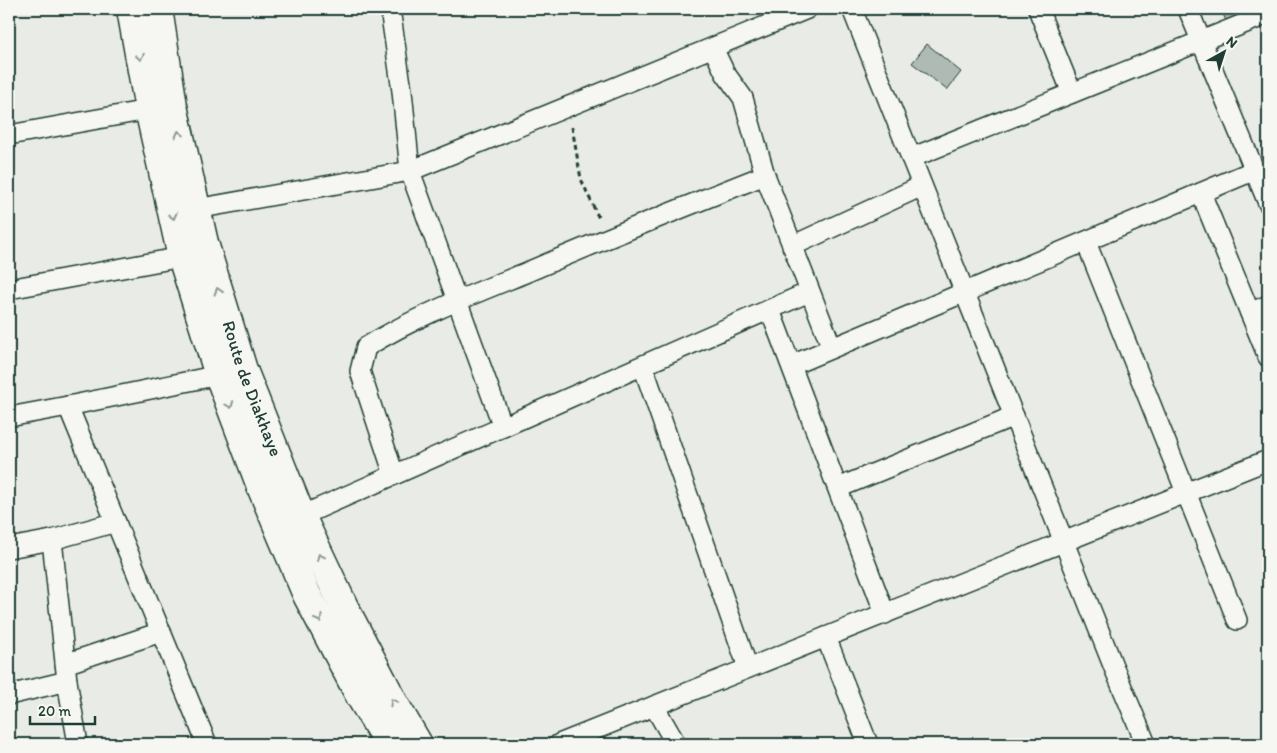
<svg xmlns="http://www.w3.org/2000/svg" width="1277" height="753" viewBox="0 0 1277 753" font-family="Itim,sans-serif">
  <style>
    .building { fill: #b0bab5; stroke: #1f3d34 }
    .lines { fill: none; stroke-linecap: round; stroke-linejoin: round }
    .street-casing { stroke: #1f3d34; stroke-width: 22 }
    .primary-casing { stroke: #1f3d34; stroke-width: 31 }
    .path { stroke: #1f3d34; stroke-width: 3; stroke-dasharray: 5 4; stroke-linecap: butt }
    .street { stroke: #f6f6f2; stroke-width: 19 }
    .primary { stroke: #f6f6f2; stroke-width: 28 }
    .oneway { stroke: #8a9a93 }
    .labels { text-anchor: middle; stroke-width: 4; stroke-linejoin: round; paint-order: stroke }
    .street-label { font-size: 18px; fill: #1f3d34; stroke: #f6f6f2 }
  </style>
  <rect width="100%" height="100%" fill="#e9ebe7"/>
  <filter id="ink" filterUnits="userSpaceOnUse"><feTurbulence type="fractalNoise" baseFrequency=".02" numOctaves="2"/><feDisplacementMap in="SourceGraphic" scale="10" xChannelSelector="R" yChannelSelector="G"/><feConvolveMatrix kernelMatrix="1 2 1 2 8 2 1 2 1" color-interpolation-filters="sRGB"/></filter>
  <g filter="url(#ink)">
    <g class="building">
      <path d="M 1221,9 L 1254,9 L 1226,21 Z"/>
      <path d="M 927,44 L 961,72 L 947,90 L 912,63 Z"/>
    </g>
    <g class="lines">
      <defs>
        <g id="street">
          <path d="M 390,9 L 402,91 L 410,171 L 503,427"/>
          <path d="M 852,9 L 1114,668 L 1146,744"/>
          <path d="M 1038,9 L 1072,93"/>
          <path d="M 1188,9 L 1268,203"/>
          <path d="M 713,48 L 725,73 L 743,98 L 765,175 L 832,348"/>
          <path d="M 9,135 L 159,108"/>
          <path d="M 911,158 L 1268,14"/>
          <path d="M 1201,193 L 1268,357"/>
          <path d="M 196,209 L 410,171 L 807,9"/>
          <path d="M 1086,242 L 1237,620"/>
          <path d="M 792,246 L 922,186"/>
          <path d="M 9,289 L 182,257"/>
          <path d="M 770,310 L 885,614"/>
          <path d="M 1250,313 L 1268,305"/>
          <path d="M 792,365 L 1255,170"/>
          <path d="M 643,366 L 748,668"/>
          <path d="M 68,406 L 207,744"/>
          <path d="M 9,417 L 68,406 L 219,375"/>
          <path d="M 394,475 L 360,371 L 366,347 C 416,316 471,295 525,273 C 604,239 684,207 765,175"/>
          <path d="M 838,488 L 1014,416"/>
          <path d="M 301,516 L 809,292"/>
          <path d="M 52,540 L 67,681 L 78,744"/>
          <path d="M 9,548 L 52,540 L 116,522"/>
          <path d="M 826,637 L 868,744"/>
          <path d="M 65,664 L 161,632"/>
          <path d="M 9,695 L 67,681"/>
          <path d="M 654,706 L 676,744"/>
          <path d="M 559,744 L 1268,460"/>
        </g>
        <g id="primary">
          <path d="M 131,9 L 149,109 L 182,257 L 219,375 L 262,489 L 307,595 L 360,696 L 389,744"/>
          <path id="s1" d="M 158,9 L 173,106 L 204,243 L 243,370 L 301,516 L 344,607 L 394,703 L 418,744"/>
        </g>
      </defs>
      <use href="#street" class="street-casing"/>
      <use href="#primary" class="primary-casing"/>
      <path class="path" d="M 572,127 L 581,179 L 600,221"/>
      <use href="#street" class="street"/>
      <use href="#primary" class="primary"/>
    </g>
    <defs><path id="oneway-chevron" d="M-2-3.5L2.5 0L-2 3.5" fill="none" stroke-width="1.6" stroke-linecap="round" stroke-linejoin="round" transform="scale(1.25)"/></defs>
    <g class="oneway">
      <use href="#oneway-chevron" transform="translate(140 57) rotate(80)"/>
      <use href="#oneway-chevron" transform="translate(179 134) rotate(-103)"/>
      <use href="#oneway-chevron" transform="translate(173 216) rotate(77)"/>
      <use href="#oneway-chevron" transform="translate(218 291) rotate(-107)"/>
      <use href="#oneway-chevron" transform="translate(230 405) rotate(69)"/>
      <use href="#oneway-chevron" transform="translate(320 557) rotate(-115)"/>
      <use href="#oneway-chevron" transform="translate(319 619) rotate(62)"/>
      <use href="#oneway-chevron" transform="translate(393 702) rotate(-119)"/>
    </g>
  </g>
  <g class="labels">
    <g class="street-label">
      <text dy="6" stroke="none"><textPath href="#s1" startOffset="392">Route de Diakhaye</textPath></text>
    </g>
  </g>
  <rect width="1277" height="753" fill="none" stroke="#f6f6f2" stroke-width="30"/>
  <rect x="15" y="15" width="1247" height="723" fill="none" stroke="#1f3d34" stroke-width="2" filter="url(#ink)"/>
  <g transform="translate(1224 52) rotate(39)" stroke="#f6f6f2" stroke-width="4" paint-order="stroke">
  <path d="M0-4L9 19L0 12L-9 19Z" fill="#1f3d34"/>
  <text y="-8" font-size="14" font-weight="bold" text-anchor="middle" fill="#1f3d34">N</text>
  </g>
  <path d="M30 716v8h65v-8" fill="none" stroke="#1f3d34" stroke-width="2.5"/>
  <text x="38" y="716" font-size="15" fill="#1f3d34" stroke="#f6f6f2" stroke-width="4" paint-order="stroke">20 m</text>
</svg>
